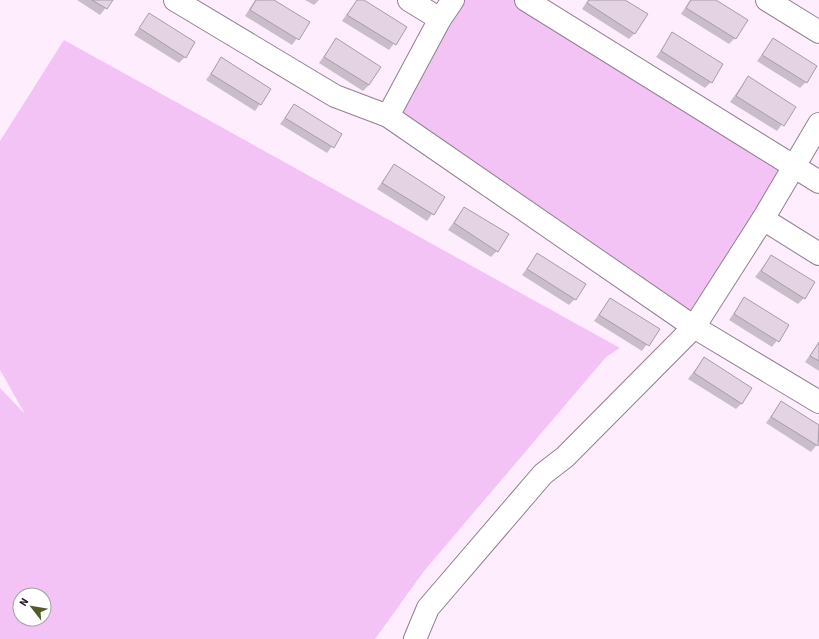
<svg xmlns="http://www.w3.org/2000/svg" width="819" height="639" viewBox="0 0 819 639" font-family="'Source Sans 3',sans-serif">
  <style>
    .green { fill: #f4c3f6; fill-rule: evenodd }
    .shadow { fill: #0003 }
    .building { fill: #e3d3e3; stroke: #aa9baa }
    .lines { fill: none; stroke-linecap: round; stroke-linejoin: round }
    .minor-casing { stroke: #908190; stroke-width: 24 }
    .minor { stroke: #fff; stroke-width: 22 }
  </style>
  <rect width="100%" height="100%" fill="#fdedfd"/>
  <g class="green">
    <path d="M 456,0 L 526,0 L 794,166 L 694,327 L 388,116 Z"/>
    <path d="M 64,40 L 620,348 L 606,357 L 424,571 L 375,639 L 0,639 L 0,388 L 25,414 L 0,370 L 0,141 ZM 20,595 L 44,595 L 44,619 L 20,619 Z"/>
  </g>
  <g class="shadow">
    <path d="M 77,0 L 112,0 L 100,15 Z"/>
    <path d="M 255,0 L 273,0 L 308,23 L 292,45 L 245,16 Z"/>
    <path d="M 305,0 L 319,0 L 314,5 Z"/>
    <path d="M 357,0 L 362,0 L 406,28 L 389,50 L 342,21 Z"/>
    <path d="M 588,0 L 623,0 L 635,33 L 629,39 L 582,9 Z"/>
    <path d="M 690,0 L 714,0 L 735,38 L 729,44 L 681,14 Z"/>
    <path d="M 149,14 L 185,57 L 179,63 L 134,35 Z"/>
    <path d="M 673,34 L 711,82 L 705,88 L 656,57 Z"/>
    <path d="M 336,39 L 369,85 L 363,91 L 319,63 Z"/>
    <path d="M 773,39 L 806,82 L 800,88 L 757,61 Z"/>
    <path d="M 221,59 L 270,90 L 255,111 L 206,80 Z"/>
    <path d="M 748,77 L 795,107 L 777,131 L 730,102 Z"/>
    <path d="M 294,105 L 341,134 L 327,153 L 280,124 Z"/>
    <path d="M 394,165 L 444,197 L 427,221 L 377,189 Z"/>
    <path d="M 464,208 L 497,251 L 491,257 L 448,230 Z"/>
    <path d="M 537,255 L 575,299 L 569,305 L 522,275 Z"/>
    <path d="M 771,256 L 804,298 L 798,304 L 755,277 Z"/>
    <path d="M 744,298 L 788,326 L 772,347 L 729,320 Z"/>
    <path d="M 610,299 L 658,329 L 642,351 L 594,321 Z"/>
    <path d="M 819,342 L 819,371 L 805,362 Z"/>
    <path d="M 704,358 L 742,403 L 736,409 L 688,379 Z"/>
    <path d="M 781,402 L 819,426 L 819,442 L 811,452 L 766,423 Z"/>
  </g>
  <g class="building">
    <path d="M 92,0 L 113,0 L 107,9 Z"/>
    <path d="M 256,0 L 274,0 L 310,22 L 299,40 L 250,10 Z"/>
    <path d="M 357,0 L 364,0 L 407,27 L 396,45 L 347,15 Z"/>
    <path d="M 589,0 L 625,0 L 648,14 L 635,34 L 587,3 Z"/>
    <path d="M 691,0 L 716,0 L 748,20 L 736,39 L 686,8 Z"/>
    <path d="M 149,13 L 195,42 L 186,58 L 139,28 Z"/>
    <path d="M 672,32 L 723,64 L 712,83 L 661,51 Z"/>
    <path d="M 336,38 L 381,67 L 369,85 L 324,57 Z"/>
    <path d="M 773,38 L 817,66 L 807,83 L 762,55 Z"/>
    <path d="M 221,57 L 271,89 L 261,105 L 211,74 Z"/>
    <path d="M 748,76 L 796,107 L 784,126 L 736,96 Z"/>
    <path d="M 294,104 L 342,134 L 334,148 L 285,118 Z"/>
    <path d="M 394,164 L 445,197 L 434,215 L 382,183 Z"/>
    <path d="M 464,207 L 509,234 L 498,252 L 454,223 Z"/>
    <path d="M 537,253 L 586,284 L 576,300 L 527,269 Z"/>
    <path d="M 771,255 L 815,282 L 805,299 L 761,271 Z"/>
    <path d="M 744,297 L 789,325 L 779,342 L 734,314 Z"/>
    <path d="M 610,298 L 660,329 L 649,346 L 599,315 Z"/>
    <path d="M 819,342 L 819,361 L 810,356 Z"/>
    <path d="M 704,357 L 752,388 L 742,404 L 694,373 Z"/>
    <path d="M 781,401 L 819,425 L 818,446 L 771,417 Z"/>
  </g>
  <g class="lines">
    <defs>
      <g id="minor">
        <path d="M 175,0 L 335,96 L 388,116 L 694,327 L 819,402"/>
        <path d="M 409,0 L 440,19"/>
        <path d="M 526,0 L 819,182"/>
        <path d="M 767,0 L 819,32"/>
        <path d="M 388,116 L 440,19 L 453,0"/>
        <path d="M 763,219 L 819,254"/>
        <path d="M 415,639 L 428,608 L 543,474 L 565,457 L 694,327 L 763,219 L 819,124"/>
      </g>
    </defs>
    <use href="#minor" class="minor-casing"/>
    <use href="#minor" class="minor"/>
  </g>
  <g transform="translate(32 607) rotate(301)"><circle r="19" fill="#ffffff" stroke="#a3a1a3"/>
  <path d="M0-3L7 15L0 10L-7 15Z" fill="#545b29"/>
  <text y="-6" font-size="11" font-weight="bold" text-anchor="middle" fill="#1a141a">N</text>
  </g>
</svg>
